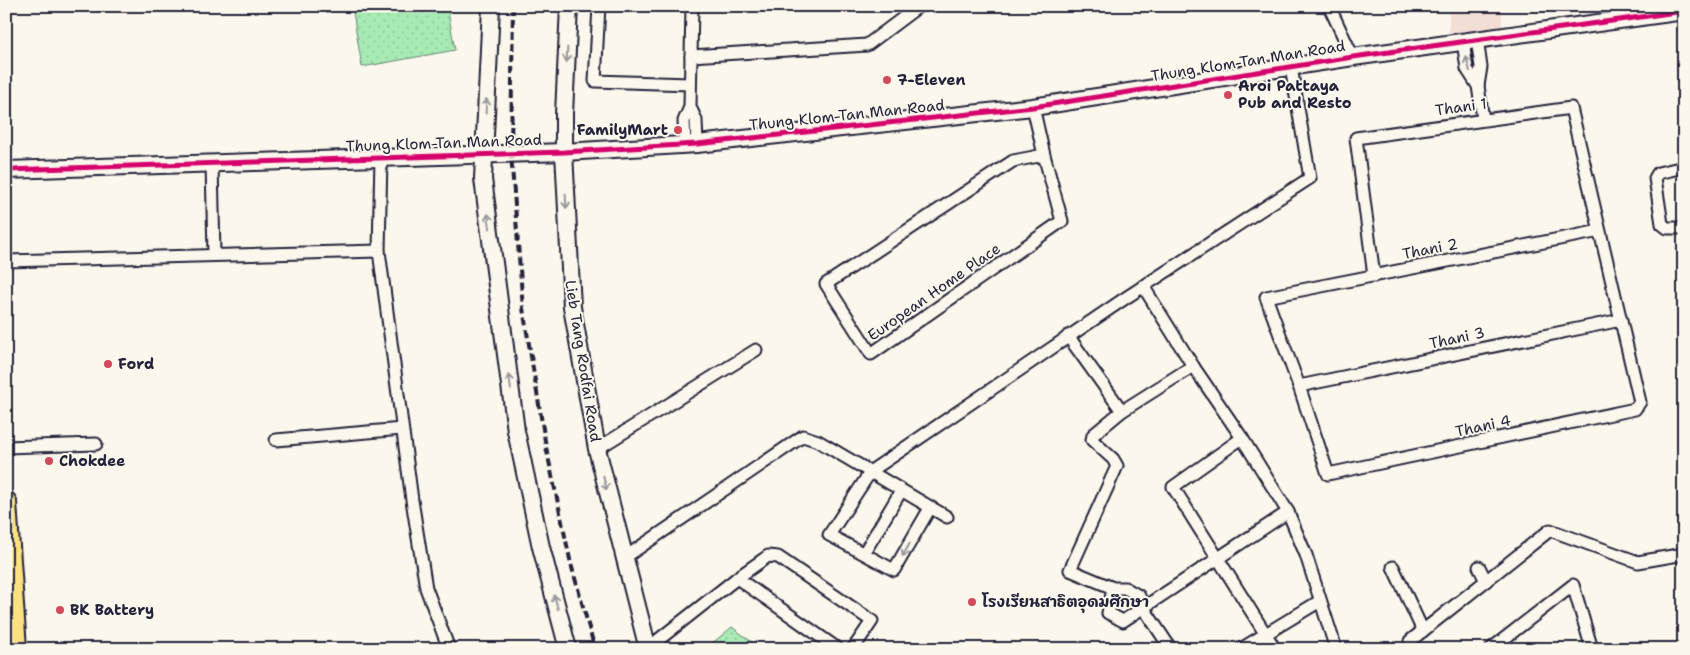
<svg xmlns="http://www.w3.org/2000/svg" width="1690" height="655" viewBox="0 0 1690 655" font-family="'Shantell Sans','Playpen Sans Thai',sans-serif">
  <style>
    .built { fill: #f2ded5 }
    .grass { fill: url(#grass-dots); stroke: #658678 }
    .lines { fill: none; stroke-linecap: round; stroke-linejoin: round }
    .street-casing { stroke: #22223b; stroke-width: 15 }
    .secondary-casing { stroke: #22223b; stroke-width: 20 }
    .highway-casing { stroke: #22223b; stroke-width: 24 }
    .street { stroke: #fbf7ec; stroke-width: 11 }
    .secondary { stroke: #fbf7ec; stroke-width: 16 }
    .highway { stroke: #fbe180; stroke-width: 20 }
    .rail { stroke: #22223b; stroke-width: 4; stroke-dasharray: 8 4; stroke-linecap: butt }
    .cycleway-casing { stroke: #fbf7ec; stroke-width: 8 }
    .cycleway { stroke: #d6006c; stroke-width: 5 }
    .oneway { stroke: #99979c }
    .poi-dot { fill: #d1495b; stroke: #fbf7ec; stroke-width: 2 }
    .labels { text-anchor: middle; stroke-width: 4; stroke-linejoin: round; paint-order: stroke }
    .street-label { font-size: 15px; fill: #22223b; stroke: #fbf7ec }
    .poi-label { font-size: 15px; font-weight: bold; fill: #22223b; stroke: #fbf7ec; text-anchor: start }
  </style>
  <defs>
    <pattern id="grass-dots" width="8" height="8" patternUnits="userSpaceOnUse" patternTransform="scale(1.25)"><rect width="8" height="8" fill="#a8eab4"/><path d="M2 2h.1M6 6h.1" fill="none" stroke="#90c89c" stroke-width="1.8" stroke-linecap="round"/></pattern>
  </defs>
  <rect width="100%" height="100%" fill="#fbf7ec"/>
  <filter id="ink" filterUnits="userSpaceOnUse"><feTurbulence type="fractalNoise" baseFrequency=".02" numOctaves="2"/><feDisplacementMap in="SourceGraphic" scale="10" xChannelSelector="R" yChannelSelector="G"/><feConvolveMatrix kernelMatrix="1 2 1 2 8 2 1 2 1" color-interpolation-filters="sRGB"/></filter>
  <g filter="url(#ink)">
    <path class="built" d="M 1449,6 L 1502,6 L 1502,29 L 1449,35 Z"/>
    <g class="grass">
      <path d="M 352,6 L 447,6 L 455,50 L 362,67 Z"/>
      <path d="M 732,627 L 761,649 L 705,649 Z"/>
    </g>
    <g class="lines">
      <defs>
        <g id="street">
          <path d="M 599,6 L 595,81 L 690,84"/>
          <path d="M 1329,6 L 1353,57"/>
          <path d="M 1477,39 L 1481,67 L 1478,86 L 1483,119"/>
          <path d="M 1463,41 L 1467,69 L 1478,86"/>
          <path d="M 691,56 L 867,45 L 919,6"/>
          <path d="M 690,107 L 696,120 L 697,144"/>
          <path d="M 1033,107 L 1044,155 L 1062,221 L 871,354 L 826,284 L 1013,161 L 1044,155"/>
          <path d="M 685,145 L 684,121 L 690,107 L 692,6"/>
          <path d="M 381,157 L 379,251 L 412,500 L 426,588 L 449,649"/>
          <path d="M 212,163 L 214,255"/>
          <path d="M 1684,167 L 1658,173 L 1655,178 L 1662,224 L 1667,228 L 1684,228"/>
          <path d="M 6,261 L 379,251"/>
          <path d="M 1374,276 L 1356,138 L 1571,108 L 1640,402 L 1635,409 L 1328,474 L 1299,386 L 1266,297 L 1600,231"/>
          <path d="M 1143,286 L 1193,366 L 1242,438 L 1288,512 L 1306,555 L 1336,649"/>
          <path d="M 1068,336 L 1122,411"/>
          <path d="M 1299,386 L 1621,320"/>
          <path d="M 1242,438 L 1173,487 L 1275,649"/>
          <path d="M 276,440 L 402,429"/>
          <path d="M 6,447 L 96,444"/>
          <path d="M 597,449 L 756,350"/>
          <path d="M 930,508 L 894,570 L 829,535 L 871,471 L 1124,299 L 1310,178 L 1291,67"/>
          <path d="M 864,553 L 901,491"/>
          <path d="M 624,558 L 803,436 L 818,441 L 947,517"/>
          <path d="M 1393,567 L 1423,631"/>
          <path d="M 1479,567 L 1486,581"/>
          <path d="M 737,578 L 838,649"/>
          <path d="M 1113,588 L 1108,613 L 1123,621 L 1288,512"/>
          <path d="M 1410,641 L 1550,530 L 1638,562 L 1684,554"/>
          <path d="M 648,648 L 737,578 L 764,559 L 768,556 L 778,557 L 872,621 L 853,649"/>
          <path d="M 1171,649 L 1143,607 L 1139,596 L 1125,588 L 1113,588 L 1070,570 L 1117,466 L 1113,459 L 1092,440 L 1093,435 L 1122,411 L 1193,366"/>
          <path d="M 1241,649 L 1320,601"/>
          <path d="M 1491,649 L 1573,585 L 1592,649"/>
        </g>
        <g id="secondary">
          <path d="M 491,6 L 483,179 L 516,431 L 541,547 L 568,649"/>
          <path d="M 569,6 L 564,114 L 564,152 L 572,307 L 597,449 L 648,649"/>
          <path d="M 6,170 L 564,152 L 697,144 L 1033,107 L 1353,57 L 1684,11"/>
        </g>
        <path id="highway" d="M 6,502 L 16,649"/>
      </defs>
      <use href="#street" class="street-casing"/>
      <use href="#secondary" class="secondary-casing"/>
      <use href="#highway" class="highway-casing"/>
      <use href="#street" class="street"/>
      <use href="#secondary" class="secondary"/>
      <use href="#highway" class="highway"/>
      <path class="rail" d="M 513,6 L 511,154 L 523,308 L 546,447 L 571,564 L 595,649"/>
      <defs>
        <path id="cycleway" d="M 6,170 L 564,152 L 697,144 L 1033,107 L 1353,57 L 1684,11"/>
      </defs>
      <use href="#cycleway" class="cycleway-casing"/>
      <use href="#cycleway" class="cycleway"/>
    </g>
    <defs><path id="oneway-shaft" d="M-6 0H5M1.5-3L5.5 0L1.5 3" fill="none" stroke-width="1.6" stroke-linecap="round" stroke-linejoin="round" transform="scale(1.25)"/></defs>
    <g class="oneway">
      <use href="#oneway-shaft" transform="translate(567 55) rotate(93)"/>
      <use href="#oneway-shaft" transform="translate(1468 64) rotate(-105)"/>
      <use href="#oneway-shaft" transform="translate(486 106) rotate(-87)"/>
      <use href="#oneway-shaft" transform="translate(566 201) rotate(87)"/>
      <use href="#oneway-shaft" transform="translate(489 221) rotate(-98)"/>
      <use href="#oneway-shaft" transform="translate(510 382) rotate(-97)"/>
      <use href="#oneway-shaft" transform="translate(605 483) rotate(76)"/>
      <use href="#oneway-shaft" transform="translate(906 550) rotate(120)"/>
      <use href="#oneway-shaft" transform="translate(556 602) rotate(-105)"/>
    </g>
  </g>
  <g class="poi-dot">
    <circle cx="887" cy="80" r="5"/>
    <circle cx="1228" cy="95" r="5"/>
    <circle cx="678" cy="130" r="5"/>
    <circle cx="108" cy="364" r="5"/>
    <circle cx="49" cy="461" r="5"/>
    <circle cx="972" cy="602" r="5"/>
    <circle cx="60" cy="610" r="5"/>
  </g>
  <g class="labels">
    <g class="street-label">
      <text transform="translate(1248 61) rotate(-9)" y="5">Thung Klom-Tan Man Road</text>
      <text transform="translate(1461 107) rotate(-8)" y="5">Thani 1</text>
      <text transform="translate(847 115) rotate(-6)" y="5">Thung Klom-Tan Man Road</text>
      <text transform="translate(444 143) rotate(-2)" y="5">Thung Klom-Tan Man Road</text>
      <text transform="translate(1430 249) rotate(-11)" y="5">Thani 2</text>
      <text transform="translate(934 292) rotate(-35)" y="5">European Home Place</text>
      <text transform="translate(1457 338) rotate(-12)" y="5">Thani 3</text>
      <text transform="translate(583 361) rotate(81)" y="5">Lieb Tang Rodfai Road</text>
      <text transform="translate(1483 426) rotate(-12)" y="5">Thani 4</text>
    </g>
    <g class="poi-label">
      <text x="897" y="85">7-Eleven</text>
      <text x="1238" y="91">Aroi Pattaya<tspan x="1238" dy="17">Pub and Resto</tspan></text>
      <text x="668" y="135" text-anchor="end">FamilyMart</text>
      <text x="118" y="369">Ford</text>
      <text x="59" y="466">Chokdee</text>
      <text x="982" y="607">โรงเรียนสาธิตอุดมศึกษา</text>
      <text x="70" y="615">BK Battery</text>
    </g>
  </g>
  <rect width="1690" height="655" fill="none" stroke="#fbf7ec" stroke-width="25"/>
  <rect x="12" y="12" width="1665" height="630" fill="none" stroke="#22223b" stroke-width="2" filter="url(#ink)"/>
</svg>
